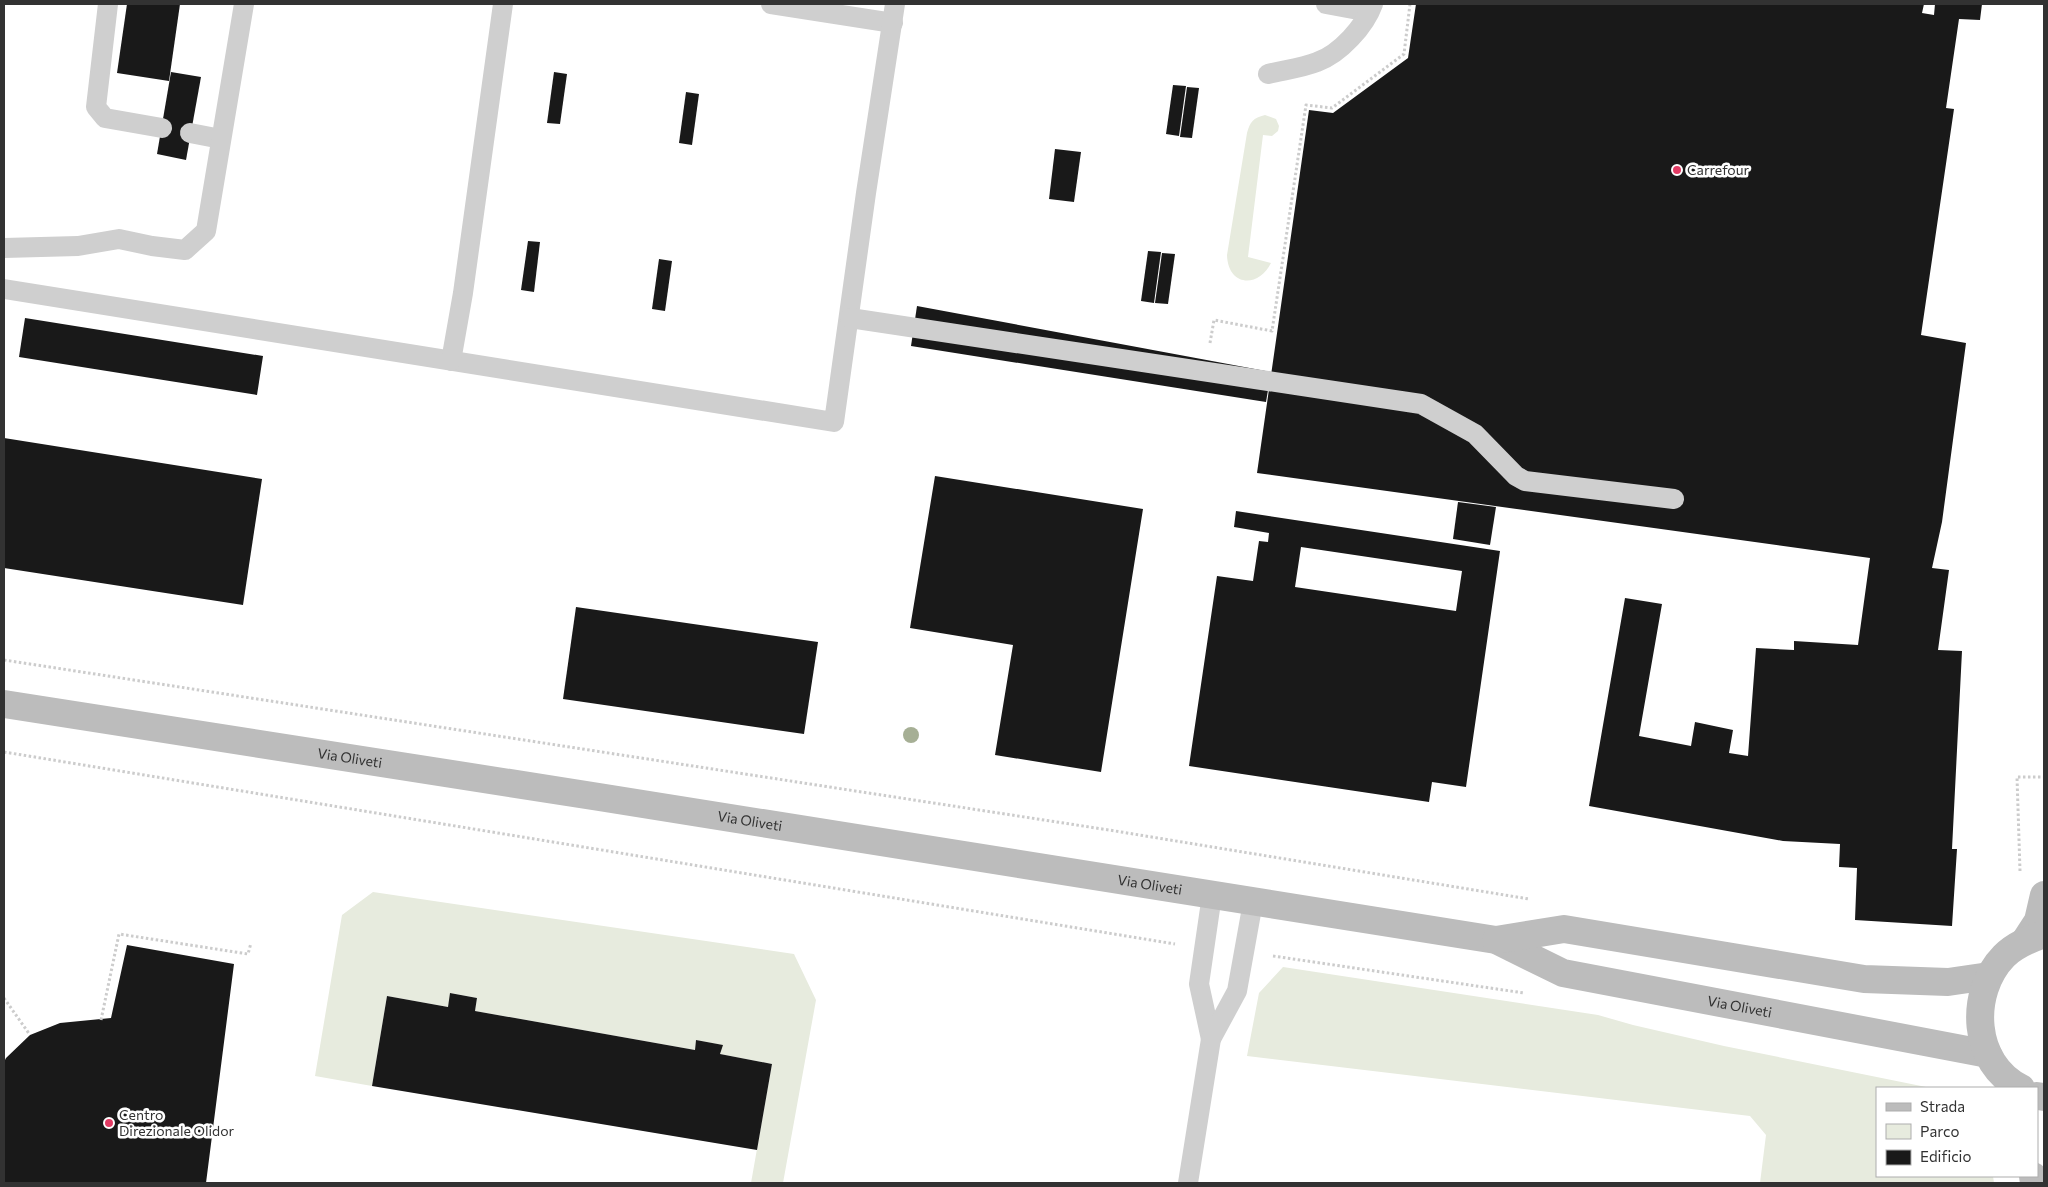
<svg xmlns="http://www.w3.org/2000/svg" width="2048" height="1187" viewBox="0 0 2048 1187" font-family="Commissioner,sans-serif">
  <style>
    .green { fill: #e7ebde }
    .building { fill: #191919; fill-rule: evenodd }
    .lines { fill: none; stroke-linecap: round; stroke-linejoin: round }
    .path { stroke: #ccc; stroke-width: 3; stroke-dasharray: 2.5 2.5; stroke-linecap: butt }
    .lane { stroke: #cfcfcf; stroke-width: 20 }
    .secondary { stroke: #bcbcbc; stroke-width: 28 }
    .tree { fill: #a6af95 }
    .poi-dot { fill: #e23b64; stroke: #fff; stroke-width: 2 }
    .labels { text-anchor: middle; stroke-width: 5; stroke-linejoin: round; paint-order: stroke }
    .poi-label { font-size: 14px; fill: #323232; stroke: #fff; text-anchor: start }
    .street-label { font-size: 14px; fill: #323232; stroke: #fff }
  </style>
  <rect width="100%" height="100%" fill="#fff"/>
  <g class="green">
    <path d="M 1265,115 L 1276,119 L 1279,126 L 1278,131 L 1272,136 L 1263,135 L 1248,257 L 1271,263 C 1259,288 1228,287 1227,255 L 1247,133 C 1250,122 1253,118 1265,115 Z"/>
    <path d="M 373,892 L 794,954 L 816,1000 L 783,1183 L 751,1183 L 772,1064 L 720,1054 L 722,1045 L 696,1040 L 695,1050 L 475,1011 L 477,998 L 451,993 L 448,1007 L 387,996 L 372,1086 L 315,1076 L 342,915 Z"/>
    <path d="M 1283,967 L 1598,1015 L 1633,1025 L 1724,1046 L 1931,1088 L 1877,1088 L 1877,1176 L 1993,1176 L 1994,1183 L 1760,1183 L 1766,1135 L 1750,1116 L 1247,1056 L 1259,993 Z"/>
  </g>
  <g class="building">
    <path d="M 127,4 L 180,4 L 169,81 L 117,73 Z"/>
    <path d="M 1416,4 L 1924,4 L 1922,13 L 1934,15 L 1935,4 L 1982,4 L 1980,20 L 1959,19 L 1946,108 L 1954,109 L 1921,335 L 1966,343 L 1942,522 L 1932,568 L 1949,570 L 1938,650 L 1962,651 L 1952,849 L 1957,849 L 1952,926 L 1855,920 L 1857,868 L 1839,867 L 1840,844 L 1783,841 L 1589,806 L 1625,598 L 1662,604 L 1639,736 L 1691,746 L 1695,722 L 1733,730 L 1729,753 L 1748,756 L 1756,648 L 1794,650 L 1794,641 L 1858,645 L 1870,558 L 1257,473 L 1309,110 L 1333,113 L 1408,58 Z"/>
    <path d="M 171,72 L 201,77 L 186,160 L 157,154 Z"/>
    <path d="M 554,72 L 567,74 L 560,124 L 547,123 Z"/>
    <path d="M 1173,85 L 1186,86 L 1179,136 L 1166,134 Z"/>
    <path d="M 1187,87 L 1199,88 L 1192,138 L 1180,137 Z"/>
    <path d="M 686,92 L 699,94 L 692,145 L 679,143 Z"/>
    <path d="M 1055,149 L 1081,152 L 1074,202 L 1049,199 Z"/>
    <path d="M 528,241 L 540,242 L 534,292 L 521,290 Z"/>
    <path d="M 1148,251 L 1161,252 L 1154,303 L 1141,301 Z"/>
    <path d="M 1162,253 L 1175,254 L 1168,304 L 1155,303 Z"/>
    <path d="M 659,259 L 672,261 L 665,311 L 652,309 Z"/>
    <path d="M 917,306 L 1271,372 L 1266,402 L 911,346 Z"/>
    <path d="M 25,318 L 263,356 L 257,395 L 19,357 Z"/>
    <path d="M 4,438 L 262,479 L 243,605 L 4,568 Z"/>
    <path d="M 935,476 L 1143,509 L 1101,772 L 995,755 L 1013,645 L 910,628 Z"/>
    <path d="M 1458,502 L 1496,507 L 1490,545 L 1453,539 Z"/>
    <path d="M 1236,511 L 1500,551 L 1466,787 L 1432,782 L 1429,802 L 1189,766 L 1217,576 L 1253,581 L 1259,541 L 1268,542 L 1269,533 L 1234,527 ZM 1301,547 L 1462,571 L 1456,611 L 1295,587 Z"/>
    <path d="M 576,607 L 818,642 L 804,734 L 563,699 Z"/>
    <path d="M 127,945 L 234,964 L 206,1183 L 4,1183 L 4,1062 L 6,1058 L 30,1035 L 60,1023 L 111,1018 Z"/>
    <path d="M 450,993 L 477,998 L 475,1011 L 695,1050 L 696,1040 L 723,1045 L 720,1054 L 772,1064 L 757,1150 L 372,1086 L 387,996 L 448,1007 Z"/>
  </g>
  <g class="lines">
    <g class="path">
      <path d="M 1210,343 L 1214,320 L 1272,331 L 1306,105 L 1332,108 L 1404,54 L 1410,4"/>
      <path d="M 4,660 L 1109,830 L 1529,899"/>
      <path d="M 4,752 L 1175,944"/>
      <path d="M 2020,871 L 2017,777 L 2044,777"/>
      <path d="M 1273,956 L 1524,993"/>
      <path d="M 4,998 L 30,1035"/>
      <path d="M 101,1020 L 119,934 L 248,954 L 251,943"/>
    </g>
    <g class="lane">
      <path d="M 108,4 L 96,107 L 105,118 L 162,128"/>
      <path d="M 771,4 L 893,23"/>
      <path d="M 1326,4 L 1369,12"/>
      <path d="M 1268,74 C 1284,70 1302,68 1317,62 C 1340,54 1365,26 1373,4"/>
      <path d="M 190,133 L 221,139"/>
      <path d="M 4,248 L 78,246 L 119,239 L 152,246 L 185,250 L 206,231 L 244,4"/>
      <path d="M 4,289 L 834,422 L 866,193 L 895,4"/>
      <path d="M 850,318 L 1421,404 L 1475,434 L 1516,476 L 1525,481 L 1674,499"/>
      <path d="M 451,361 L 463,293 L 503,4"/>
      <path d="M 1211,1039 L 1199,984 L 1212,895"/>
      <path d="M 1188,1183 L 1211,1039 L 1237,991 L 1253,902"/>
    </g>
    <g class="secondary">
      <path id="s1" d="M 4,704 L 599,797 L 1496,940 L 1563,973 L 1988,1054"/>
      <path d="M 1496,940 L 1564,929 L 1864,979 L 1948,982 L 1989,976"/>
      <path d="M 2025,941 L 2038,921 L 2044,895"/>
      <path d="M 2021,1088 C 1972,1064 1968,993 2004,956 C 2015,945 2030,939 2044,934"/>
      <path d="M 2037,1096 L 2044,1097"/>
      <path d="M 2033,1176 L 2034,1183"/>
    </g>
  </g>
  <circle class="tree" cx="911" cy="735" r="8"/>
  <g class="poi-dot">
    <circle cx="1677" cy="170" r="5"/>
    <circle cx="109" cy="1123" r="5"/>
  </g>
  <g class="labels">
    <g class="poi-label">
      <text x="1687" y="175">Carrefour</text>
      <text x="119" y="1120">Centro<tspan x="119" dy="16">Direzionale Olidor</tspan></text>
    </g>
    <g class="street-label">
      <text dy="5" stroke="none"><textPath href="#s1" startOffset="350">Via Oliveti</textPath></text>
      <text dy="5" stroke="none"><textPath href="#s1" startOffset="755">Via Oliveti</textPath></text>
      <text dy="5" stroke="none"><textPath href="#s1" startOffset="1160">Via Oliveti</textPath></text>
      <text dy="5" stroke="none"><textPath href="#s1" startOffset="1765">Via Oliveti</textPath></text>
    </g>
  </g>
  <rect width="2048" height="1187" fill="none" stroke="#323232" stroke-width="10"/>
  <rect x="1876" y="1087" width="162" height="90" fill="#ffffff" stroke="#adadad"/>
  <rect x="1886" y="1103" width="25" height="8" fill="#bcbcbc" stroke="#adadad"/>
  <text x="1920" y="1112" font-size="15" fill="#323232">Strada</text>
  <rect x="1886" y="1124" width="25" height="15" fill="#e7ebde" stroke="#adadad"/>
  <text x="1920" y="1137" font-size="15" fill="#323232">Parco</text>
  <rect x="1886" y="1150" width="25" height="15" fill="#191919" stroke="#adadad"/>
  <text x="1920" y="1162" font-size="15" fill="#323232">Edificio</text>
</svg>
